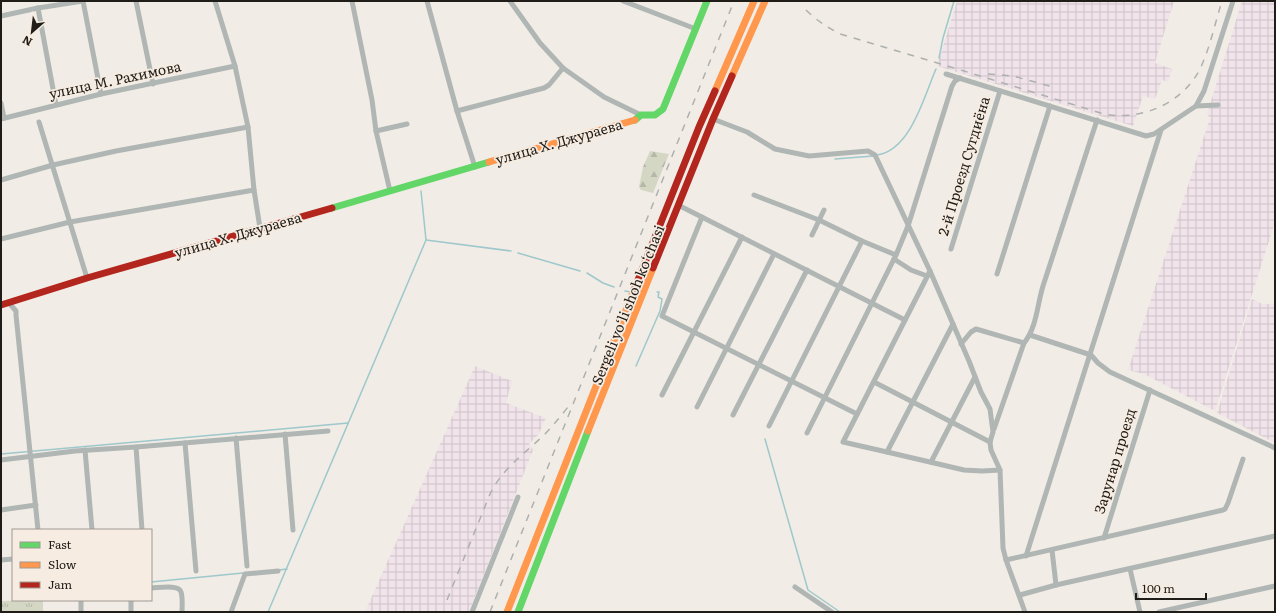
<svg xmlns="http://www.w3.org/2000/svg" width="1276" height="613" viewBox="0 0 1276 613" font-family="Literata,serif">
  <style>
    .industrial { fill: url(#industrial-grid) }
    .grass { fill: url(#grass-tufts) }
    .forest { fill: url(#forest-firs) }
    .lines { fill: none; stroke-linecap: round; stroke-linejoin: round }
    .stream { stroke: #9ec8cb; stroke-width: 1.5 }
    .street { stroke: #b0b6b4; stroke-width: 5 }
    .fast { stroke: #63d668; stroke-width: 7 }
    .slow { stroke: #ff974d; stroke-width: 7 }
    .jam { stroke: #b3261e; stroke-width: 7 }
    .rail { stroke: #aeb0ad; stroke-width: 1.5; stroke-dasharray: 7 7; stroke-linecap: butt }
    .labels { text-anchor: middle; stroke-width: 3.5; stroke-linejoin: round; paint-order: stroke }
    .street-label { font-size: 14px; fill: #201d19; stroke: #f6ece1 }
  </style>
  <defs>
    <pattern id="industrial-grid" width="8" height="8" patternUnits="userSpaceOnUse"><rect width="8" height="8" fill="#f0e4ea"/><path d="M0 4h8M4 0v8" fill="none" stroke="#cec3c8"/></pattern>
    <pattern id="grass-tufts" width="24" height="20" patternUnits="userSpaceOnUse"><rect width="24" height="20" fill="#d3d7c4"/><path d="M3 7l-1-3M5 7V3M7 7l1-3M15 17l-1-3M17 17v-4M19 17l1-3" fill="none" stroke="#b5b8a8"/></pattern>
    <pattern id="forest-firs" width="22" height="20" patternUnits="userSpaceOnUse"><rect width="22" height="20" fill="#d3d7c4"/><path d="M5 1l3.5 6h-7zM16 11l3.5 6h-7z" fill="#b5b8a8"/></pattern>
  </defs>
  <rect width="100%" height="100%" fill="#f1ece6"/>
  <g class="industrial">
    <path d="M 957,1 L 1174,1 L 1155,63 L 1172,69 L 1168,82 L 1162,80 L 1155,99 L 1143,96 L 1133,126 L 937,66 Z"/>
    <path d="M 1242,1 L 1275,1 L 1275,222 L 1215,411 L 1144,374 L 1128,370 L 1210,118 L 1207,114 Z"/>
    <path d="M 1252,299 L 1262,304 L 1275,304 L 1275,443 L 1217,413 Z"/>
    <path d="M 475,366 L 512,381 L 506,403 L 546,418 L 538,435 L 529,444 L 533,450 L 469,612 L 365,612 Z"/>
  </g>
  <path class="grass" d="M 43,600 L 43,612 L 1,612 L 1,601 Z"/>
  <path class="forest" d="M 650,151 L 669,154 L 653,193 L 641,190 L 639,187 L 643,167 Z"/>
  <g class="lines">
    <g class="stream">
      <path d="M 939,58 L 943,38 L 954,1"/>
      <path d="M 877,155 C 911,150 924,96 936,69"/>
      <path d="M 835,159 L 873,156"/>
      <path d="M 426,240 L 511,251"/>
      <path d="M 518,253 L 580,271"/>
      <path d="M 587,273 L 603,283 L 614,287"/>
      <path d="M 625,291 L 631,292"/>
      <path d="M 636,366 L 660,311 L 662,299 L 658,297 L 659,292 L 657,292"/>
      <path d="M 765,439 L 808,590 L 840,612"/>
      <path d="M 1,454 L 348,423"/>
      <path d="M 279,570 L 287,569"/>
      <path d="M 151,582 L 243,573"/>
      <path d="M 268,612 L 426,240 L 421,191"/>
    </g>
    <g class="street">
      <path d="M 136,1 L 153,84"/>
      <path d="M 215,1 L 235,66 L 248,127 L 254,190 L 260,228"/>
      <path d="M 352,1 L 372,100 L 376,131 L 390,191"/>
      <path d="M 427,1 L 457,111 L 475,167"/>
      <path d="M 510,1 L 540,43 L 563,68 L 604,97 L 641,115"/>
      <path d="M 623,1 L 696,29"/>
      <path d="M 38,8 L 56,105"/>
      <path d="M 1,16 L 38,8 L 83,1 L 101,94"/>
      <path d="M 946,74 L 1146,136 L 1154,134 L 1196,106 L 1218,105"/>
      <path d="M 1,103 L 4,118"/>
      <path d="M 1196,106 L 1204,91 L 1233,1"/>
      <path d="M 457,111 L 544,88 L 549,85 L 563,68"/>
      <path d="M 1,119 L 101,94 L 235,66"/>
      <path d="M 713,119 L 747,132 L 775,149 L 809,156 L 868,151 L 875,155 L 930,271 L 969,361 L 981,392 L 990,409 L 993,432 L 990,442 L 991,450 L 1000,470 L 1003,548 L 1006,560 L 1025,612"/>
      <path d="M 39,122 L 87,278"/>
      <path d="M 376,131 L 407,124"/>
      <path d="M 1,180 L 53,165 L 116,151 L 248,127"/>
      <path d="M 754,195 L 819,220 L 862,241 L 769,426"/>
      <path d="M 678,205 L 905,320"/>
      <path d="M 702,217 L 662,316 L 857,414"/>
      <path d="M 812,235 L 824,210"/>
      <path d="M 1,239 L 70,222 L 254,190"/>
      <path d="M 862,241 L 896,255"/>
      <path d="M 951,249 L 1000,91"/>
      <path d="M 894,259 L 911,270 L 927,276"/>
      <path d="M 997,274 L 1050,106"/>
      <path d="M 9,303 L 16,311 L 16,315 L 38,530"/>
      <path d="M 953,324 L 887,452 L 964,470 L 982,471 L 1000,470"/>
      <path d="M 1030,335 L 1091,355 L 1098,363 L 1110,372 L 1275,448"/>
      <path d="M 961,344 L 971,332 L 976,329 L 1024,343"/>
      <path d="M 874,382 L 990,442"/>
      <path d="M 662,395 L 742,237"/>
      <path d="M 697,407 L 774,254"/>
      <path d="M 733,415 L 807,270"/>
      <path d="M 994,429 L 1024,343 C 1037,327 1037,305 1043,286 C 1061,231 1079,176 1097,120"/>
      <path d="M 807,433 L 896,255 L 908,226 L 952,86 L 955,81 L 960,78"/>
      <path d="M 285,434 L 293,530"/>
      <path d="M 236,438 L 247,566"/>
      <path d="M 185,443 L 196,571"/>
      <path d="M 136,447 L 142,530"/>
      <path d="M 85,450 L 92,530"/>
      <path d="M 887,452 L 843,442 L 930,271"/>
      <path d="M 1,460 L 75,451 L 136,447 L 328,431"/>
      <path d="M 931,462 L 975,377"/>
      <path d="M 1,510 L 36,505"/>
      <path d="M 1104,538 L 1150,390"/>
      <path d="M 1052,550 L 1056,585"/>
      <path d="M 1026,556 L 1161,130"/>
      <path d="M 1,560 L 13,559"/>
      <path d="M 1006,560 L 1223,510 L 1225,509 L 1228,503 L 1243,459"/>
      <path d="M 1130,569 L 1140,612"/>
      <path d="M 795,587 L 832,612"/>
      <path d="M 151,588 C 158,588 179,584 181,592 C 183,598 182,606 182,612"/>
      <path d="M 1020,595 L 1056,585 L 1275,536"/>
      <path d="M 81,600 L 81,612"/>
      <path d="M 131,600 L 131,612"/>
      <path d="M 231,612 L 245,574 L 278,571"/>
      <path d="M 472,612 L 518,497"/>
      <path d="M 1159,612 L 1275,586"/>
    </g>
    <g class="fast">
      <path d="M 635,120 L 641,115 L 655,115 L 663,109 L 707,1"/>
      <path d="M 332,208 L 489,162"/>
      <path d="M 518,612 L 588,431"/>
    </g>
    <g class="slow">
      <path d="M 732,76 L 765,1"/>
      <path d="M 715,91 L 754,1"/>
      <path d="M 489,162 L 635,120"/>
      <path d="M 588,431 L 653,268"/>
      <path d="M 507,612 L 634,290"/>
    </g>
    <g class="jam">
      <path d="M 653,268 L 713,119 L 732,76"/>
      <path d="M 634,290 L 699,127 L 715,91"/>
      <path d="M 1,305 L 87,278 L 332,208"/>
    </g>
    <g class="rail">
      <path d="M 806,10 C 816,20 827,27 840,34 L 964,71 L 1104,114 C 1141,121 1182,104 1200,69 C 1210,48 1215,23 1222,1"/>
      <path d="M 988,74 L 1013,76 L 1053,87"/>
      <path d="M 447,600 L 490,494 C 502,469 524,454 544,435 C 553,426 560,417 568,407"/>
      <path d="M 490,612 L 734,1"/>
    </g>
  </g>
  <g class="labels">
    <g class="street-label">
      <text transform="translate(115 80) rotate(-12)" y="5">улица М. Рахимова</text>
      <text transform="translate(559 142) rotate(-16)" y="5">улица Х. Джураева</text>
      <text transform="translate(964 166) rotate(-73)" y="5">2-й Проезд Сугдиёна</text>
      <text transform="translate(238 235) rotate(-16)" y="5">улица Х. Джураева</text>
      <text transform="translate(628 305) rotate(-68)" y="5">Sergeli yo‘li shoh ko‘chasi</text>
      <text transform="translate(1115 461) rotate(-73)" y="5">Зарунар проезд</text>
    </g>
  </g>
  <rect width="1276" height="613" fill="none" stroke="#201d19" stroke-width="4"/>
  <rect x="12" y="529" width="140" height="72" fill="#f6ece1" stroke="#a09991"/>
  <rect x="20" y="542" width="20" height="6" fill="#63d668" stroke="#a09991"/>
  <text x="48" y="549" font-size="12" fill="#201d19">Fast</text>
  <rect x="20" y="562" width="20" height="6" fill="#ff974d" stroke="#a09991"/>
  <text x="48" y="569" font-size="12" fill="#201d19">Slow</text>
  <rect x="20" y="582" width="20" height="6" fill="#b3261e" stroke="#a09991"/>
  <text x="48" y="589" font-size="12" fill="#201d19">Jam</text>
  <g transform="translate(32 32) rotate(208)" stroke="#f6ece1" stroke-width="3" paint-order="stroke">
  <path d="M0-3L7 15L0 10L-7 15Z" fill="#201d19"/>
  <text y="-6" font-size="11" font-weight="bold" text-anchor="middle" fill="#201d19">N</text>
  </g>
  <path d="M1136 593v6h70v-6" fill="none" stroke="#201d19" stroke-width="2"/>
  <text x="1142" y="593" font-size="12" fill="#201d19" stroke="#f6ece1" stroke-width="3" paint-order="stroke">100 m</text>
</svg>
